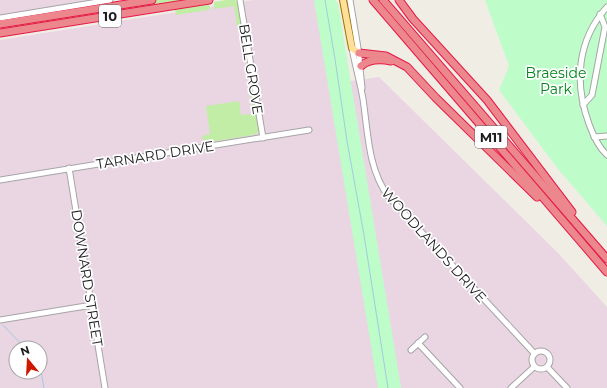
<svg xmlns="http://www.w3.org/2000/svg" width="607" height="388" viewBox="0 0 607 388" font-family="Montserrat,sans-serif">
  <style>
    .industrial { fill: #ead5e3; fill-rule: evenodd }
    .grass { fill: #c1eda6 }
    .park { fill: #befdca }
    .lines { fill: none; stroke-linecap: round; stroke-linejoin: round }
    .stream { stroke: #a1cbe0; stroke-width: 1 }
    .minor-casing { stroke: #a5a5a5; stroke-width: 7 }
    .major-casing { stroke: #997800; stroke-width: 8 }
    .highway-casing { stroke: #e61947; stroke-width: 9 }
    .minor { stroke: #fff; stroke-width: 5 }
    .major { stroke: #ffdf9a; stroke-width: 6 }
    .highway { stroke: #ec878e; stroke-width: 7 }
    .labels { text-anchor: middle; stroke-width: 3.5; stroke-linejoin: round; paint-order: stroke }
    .shield { fill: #fff; stroke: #626262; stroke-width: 1 }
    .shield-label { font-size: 13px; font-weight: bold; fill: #1e1e1e }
    .street-label { font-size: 14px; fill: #1e1e1e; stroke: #fff }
    .park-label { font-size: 14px; fill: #05841e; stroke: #fff }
  </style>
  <rect width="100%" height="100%" fill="#f0ede4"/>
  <g class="industrial">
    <path d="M 0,0 L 98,0 L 0,16 Z"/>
    <path d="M 253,0 L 317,0 L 330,84 L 379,77 L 559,254 L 607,307 L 607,388 L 0,388 L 0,40 ZM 16,348 L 40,348 L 40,372 L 16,372 Z"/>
  </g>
  <g class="grass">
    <path d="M 159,0 L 186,0 L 117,12 L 20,27 L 0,27 Z"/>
    <path d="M 226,0 L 235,0 L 238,3 L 243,34 L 241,34 L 240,26 L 237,26 L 234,6 L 215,9 L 214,8 L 214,2 Z"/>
    <path d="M 209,3 L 210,8 L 209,10 L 176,15 L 175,10 L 177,8 Z"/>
    <path d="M 253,93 L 259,128 L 258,133 L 253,135 L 204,143 L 202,136 L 210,134 L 206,106 L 239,101 L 241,115 L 253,114 L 250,94 Z"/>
  </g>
  <g class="park">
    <path d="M 314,0 L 335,0 L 338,4 L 401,388 L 378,388 Z"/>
    <path d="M 485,0 L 607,0 L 607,226 L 558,169 L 499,90 L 509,66 Z"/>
  </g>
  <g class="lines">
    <g class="stream">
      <path d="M 325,0 L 335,59 L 347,141 L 364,235 L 388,388"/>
      <path d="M 3,325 L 25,348"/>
      <path d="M 40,365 L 44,388"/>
    </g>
    <defs>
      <g id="minor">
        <path d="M 240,0 L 263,138"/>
        <path d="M 350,0 L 358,48 L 362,88"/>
        <path d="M 607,7 C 577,40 574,83 589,124 C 593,135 598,147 607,155"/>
        <path d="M 0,18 L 110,0"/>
        <path d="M 352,48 C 355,65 360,82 363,99 C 368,132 368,169 388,196 L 534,353"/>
        <path d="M 583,105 L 592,95 L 605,27 L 600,14"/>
        <path d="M 594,137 L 607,136"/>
        <path d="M 69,168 L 105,388"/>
        <path d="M 0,180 L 309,130"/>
        <path d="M 0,320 L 92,305"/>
        <path d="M 418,343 L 460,388"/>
        <path d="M 411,350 L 425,337"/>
        <circle cx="541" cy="360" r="9"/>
        <path d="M 547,367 L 567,388"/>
        <path d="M 511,388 L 534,367"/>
      </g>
      <path id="major" d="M 343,0 L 352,48 L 359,53"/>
      <g id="highway">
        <path d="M 373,0 L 607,272"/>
        <path d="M 383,0 L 607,259"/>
        <path d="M 399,0 L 413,19 L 487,100 L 572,212"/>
        <path d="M 0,24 L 152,0"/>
        <path d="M 0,33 L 209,0"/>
        <path d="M 359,53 L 386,56 L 407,67 L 436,98 L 537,197"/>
        <path d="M 361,66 C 369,59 381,59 391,61"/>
      </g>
    </defs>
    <use href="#minor" class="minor-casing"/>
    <use href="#major" class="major-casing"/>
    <use href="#highway" class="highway-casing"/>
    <use href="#minor" class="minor"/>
    <use href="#major" class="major"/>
    <use href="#highway" class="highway"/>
  </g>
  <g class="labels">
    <g class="shield">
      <rect x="99" y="5" width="22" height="22" rx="3"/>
      <rect x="475" y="126" width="32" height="22" rx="3"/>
    </g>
    <g class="shield-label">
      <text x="110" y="21">10</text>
      <text x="491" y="142">M11</text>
    </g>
    <g class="street-label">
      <text transform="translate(251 69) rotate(81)" y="5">BELL GROVE</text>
      <text transform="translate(155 155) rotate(-9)" y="5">TARNARD DRIVE</text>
      <text transform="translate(434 245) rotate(48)" y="5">WOODLANDS DRIVE</text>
      <text transform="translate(87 278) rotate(81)" y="5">DOWNARD STREET</text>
    </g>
    <g class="park-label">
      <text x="556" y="78">Braeside<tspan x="556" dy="16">Park</tspan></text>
    </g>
  </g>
  <g transform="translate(28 360) rotate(342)"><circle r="19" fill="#ffffff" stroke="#a5a5a5"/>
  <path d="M0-3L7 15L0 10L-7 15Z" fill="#cd1800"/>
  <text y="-6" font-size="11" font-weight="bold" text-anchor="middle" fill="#1e1e1e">N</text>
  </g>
</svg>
